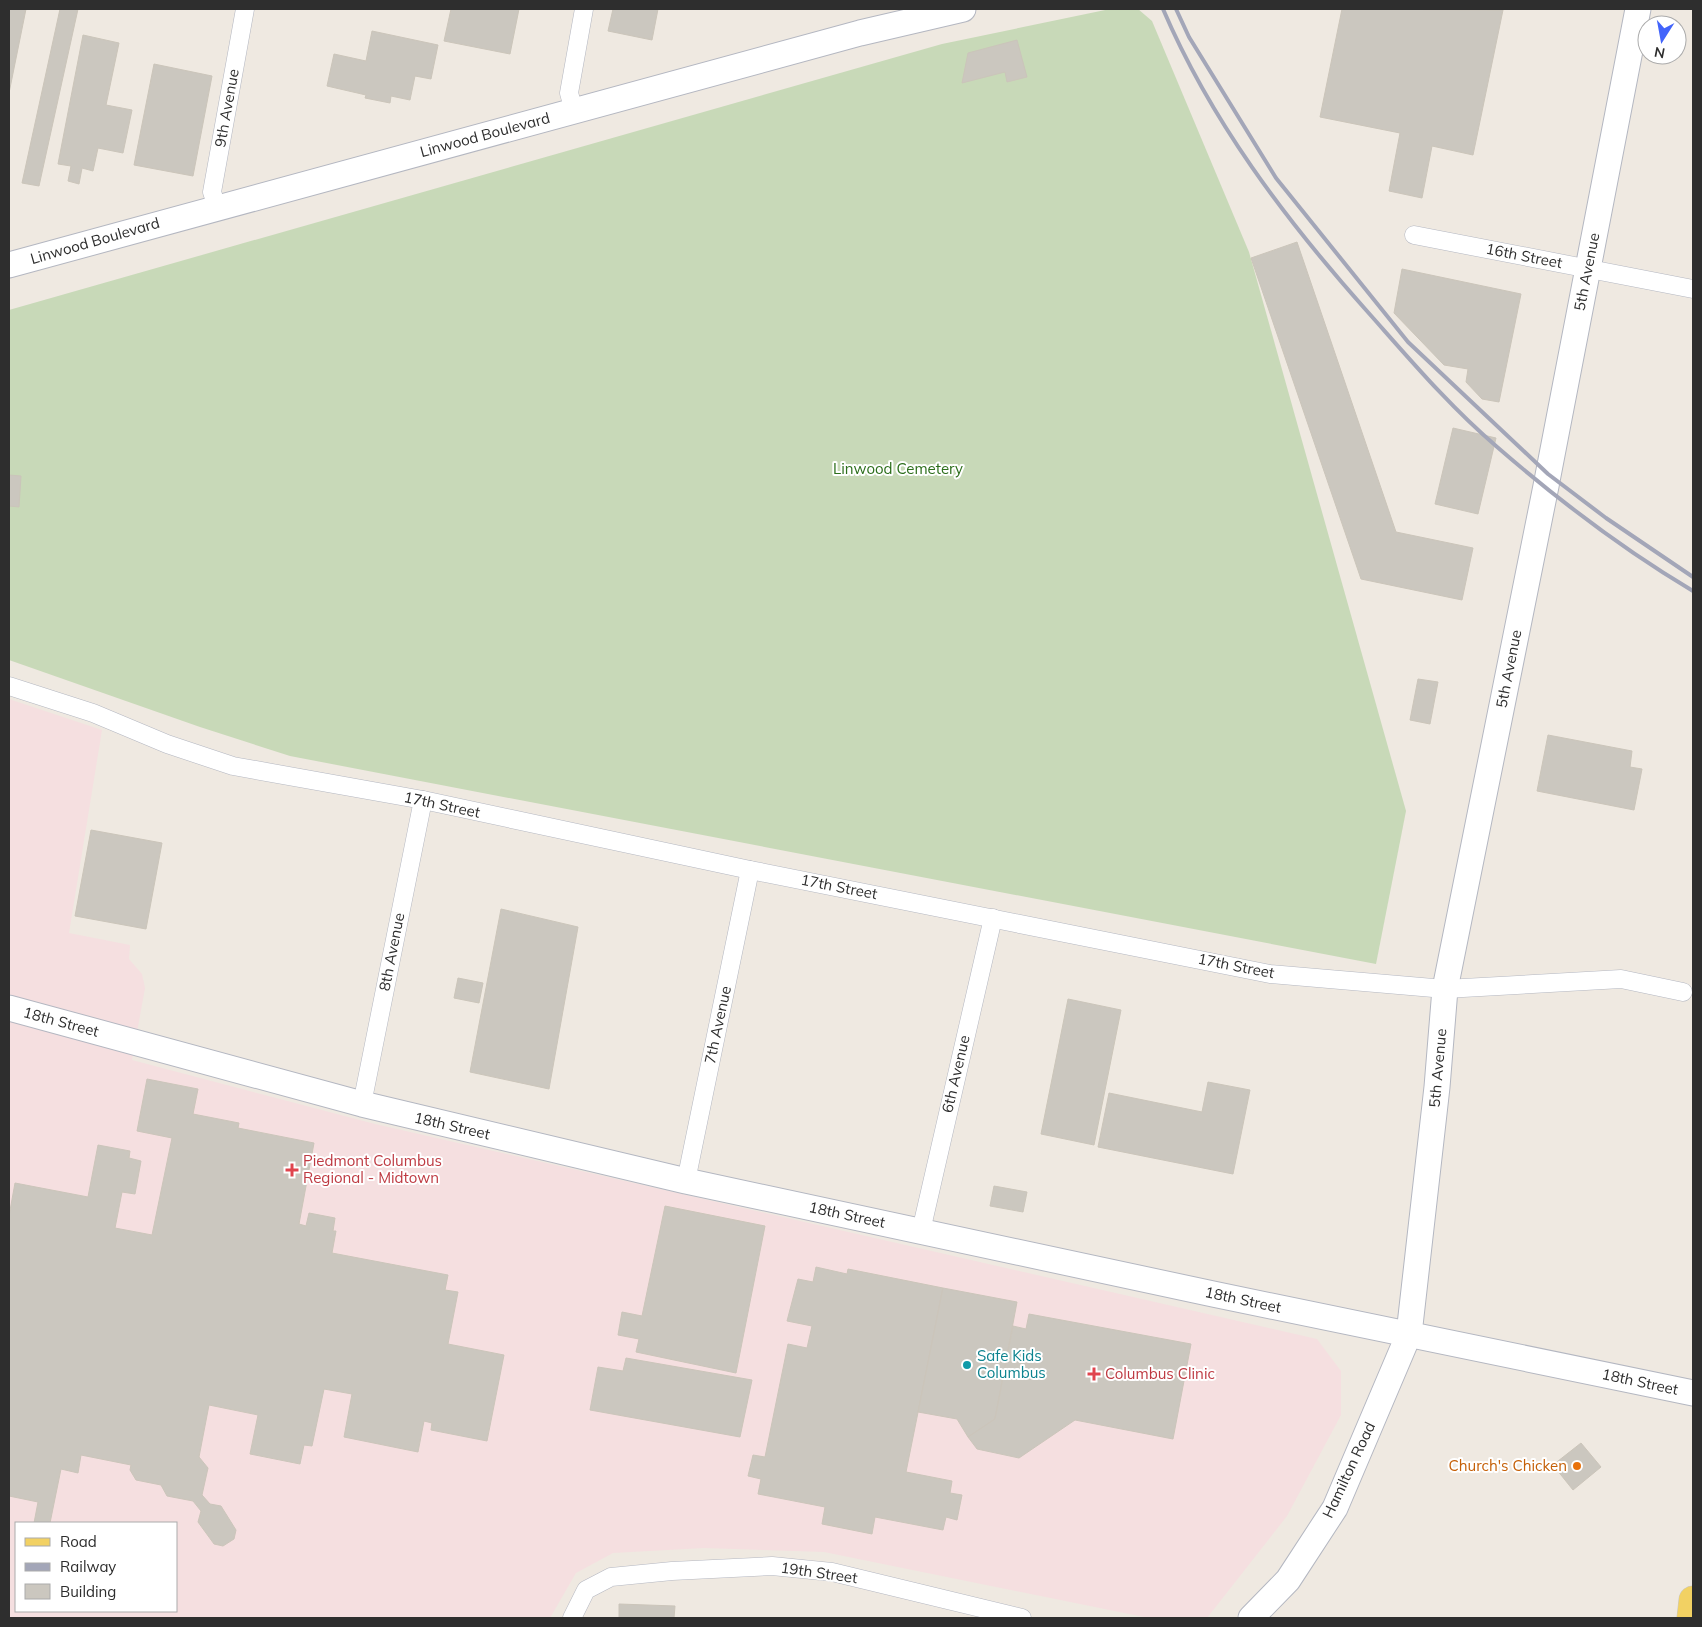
<svg xmlns="http://www.w3.org/2000/svg" width="1702" height="1627" viewBox="0 0 1702 1627" font-family="Mulish,sans-serif">
  <style>
    .medical { fill: #f5dfe0; fill-rule: evenodd }
    .cemetery { fill: #c8d9b8 }
    .building { fill: #cbc7bf; stroke: #cbc5ba }
    .lines { fill: none; stroke-linecap: round; stroke-linejoin: round }
    .street-casing { stroke: #b4b7c1; stroke-width: 19 }
    .secondary-casing { stroke: #b4b7c1; stroke-width: 27 }
    .primary-casing { stroke: #c9c9c9; stroke-width: 29 }
    .street { stroke: #fff; stroke-width: 18 }
    .secondary { stroke: #fff; stroke-width: 25 }
    .primary { stroke: #f2d163; stroke-width: 28 }
    .rail { stroke: #a3a6b8; stroke-width: 4 }
    .health-dot { fill: #e0444e; stroke: #fff; stroke-width: 2 }
    .culture-dot { fill: #0f9aa8; stroke: #fff; stroke-width: 2 }
    .food-dot { fill: #e8710a; stroke: #fff; stroke-width: 2 }
    .labels { text-anchor: middle; stroke-width: 4; stroke-linejoin: round; paint-order: stroke }
    .street-label { font-size: 15px; fill: #2e2e2e; stroke: #fff }
    .park-label { font-size: 15px; fill: #2c6e1b; stroke: #fff }
    .health-label { font-size: 15px; fill: #be3a42; stroke: #fff; text-anchor: start }
    .culture-label { font-size: 15px; fill: #0d838f; stroke: #fff; text-anchor: start }
    .food-label { font-size: 15px; fill: #c56008; stroke: #fff; text-anchor: end }
  </style>
  <rect width="100%" height="100%" fill="#efe9e1"/>
  <path class="medical" d="M 9,699 L 102,730 L 69,933 L 130,945 L 129,959 L 142,974 L 145,988 L 132,1060 L 375,1124 L 1317,1339 L 1341,1371 L 1341,1415 L 1287,1516 L 1207,1618 L 1149,1618 L 824,1552 L 704,1548 L 613,1553 L 576,1573 L 550,1618 L 9,1618 ZM 16,1523 L 176,1523 L 176,1611 L 16,1611 Z"/>
  <path class="cemetery" d="M 1110,9 L 1138,9 L 1152,21 L 1249,252 L 1406,811 L 1376,964 L 290,756 L 200,727 L 9,660 L 9,310 L 942,44 Z"/>
  <g class="building">
    <path d="M 9,9 L 26,9 L 9,93 Z"/>
    <path d="M 60,9 L 78,9 L 39,186 L 22,183 Z"/>
    <path d="M 451,9 L 519,9 L 510,54 L 444,41 Z"/>
    <path d="M 613,9 L 658,9 L 652,40 L 608,31 Z"/>
    <path d="M 1342,9 L 1503,10 L 1473,155 L 1432,146 L 1422,198 L 1389,191 L 1400,133 L 1320,117 Z"/>
    <path d="M 372,31 L 438,45 L 431,79 L 415,76 L 410,100 L 391,96 L 390,103 L 365,98 L 366,95 L 327,86 L 334,54 L 366,61 Z"/>
    <path d="M 83,35 L 119,43 L 106,105 L 132,110 L 123,153 L 98,148 L 93,171 L 82,168 L 79,184 L 68,181 L 71,166 L 58,164 Z"/>
    <path d="M 1017,40 L 1027,77 L 1007,82 L 1005,72 L 962,83 L 968,53 Z"/>
    <path d="M 154,64 L 212,76 L 193,176 L 134,165 Z"/>
    <path d="M 1297,242 L 1396,532 L 1473,548 L 1462,600 L 1361,579 L 1251,258 Z"/>
    <path d="M 1402,269 L 1521,294 L 1499,402 L 1482,399 L 1466,382 L 1468,369 L 1444,365 L 1394,313 Z"/>
    <path d="M 1453,428 L 1496,438 L 1478,514 L 1435,504 Z"/>
    <path d="M 9,475 L 21,476 L 19,507 L 9,506 Z"/>
    <path d="M 1418,679 L 1438,682 L 1430,724 L 1410,720 Z"/>
    <path d="M 1548,735 L 1632,751 L 1630,767 L 1642,769 L 1634,810 L 1537,791 Z"/>
    <path d="M 91,830 L 162,843 L 146,929 L 75,916 Z"/>
    <path d="M 501,909 L 578,927 L 549,1089 L 470,1072 Z"/>
    <path d="M 458,978 L 483,983 L 479,1003 L 454,998 Z"/>
    <path d="M 1068,999 L 1121,1010 L 1094,1145 L 1041,1134 Z"/>
    <path d="M 147,1079 L 198,1089 L 193,1114 L 239,1123 L 238,1128 L 314,1143 L 299,1224 L 306,1226 L 309,1213 L 335,1218 L 333,1231 L 336,1231 L 332,1253 L 448,1275 L 445,1290 L 458,1292 L 448,1344 L 504,1355 L 487,1441 L 431,1430 L 432,1423 L 424,1421 L 418,1452 L 344,1437 L 352,1394 L 324,1389 L 312,1446 L 304,1445 L 300,1464 L 250,1454 L 258,1415 L 209,1405 L 199,1457 L 208,1468 L 202,1495 L 210,1504 L 221,1506 L 236,1530 L 234,1539 L 223,1546 L 214,1544 L 198,1522 L 201,1511 L 193,1501 L 167,1496 L 161,1485 L 136,1480 L 130,1470 L 131,1465 L 81,1455 L 78,1473 L 61,1469 L 50,1523 L 34,1523 L 38,1502 L 9,1496 L 9,1216 L 15,1183 L 88,1197 L 98,1145 L 130,1151 L 129,1158 L 141,1161 L 135,1194 L 122,1192 L 115,1228 L 152,1235 L 172,1138 L 137,1131 Z"/>
    <path d="M 1208,1082 L 1250,1090 L 1233,1174 L 1098,1147 L 1109,1093 L 1202,1112 Z"/>
    <path d="M 994,1186 L 1027,1192 L 1023,1212 L 990,1206 Z"/>
    <path d="M 665,1206 L 765,1226 L 736,1373 L 636,1352 L 639,1339 L 618,1335 L 622,1312 L 642,1316 Z"/>
    <path d="M 816,1267 L 847,1274 L 848,1269 L 943,1288 L 906,1472 L 952,1481 L 950,1493 L 962,1495 L 957,1520 L 946,1517 L 943,1530 L 875,1517 L 872,1534 L 822,1524 L 825,1507 L 758,1494 L 761,1479 L 748,1476 L 753,1455 L 765,1457 L 788,1344 L 807,1348 L 812,1326 L 787,1321 L 798,1279 L 813,1282 Z"/>
    <path d="M 943,1288 L 1017,1302 L 995,1419 L 968,1437 L 957,1419 L 918,1412 Z"/>
    <path d="M 1029,1314 L 1191,1344 L 1173,1439 L 1075,1420 L 1019,1458 L 977,1449 L 968,1437 L 995,1419 L 1013,1326 L 1026,1329 Z"/>
    <path d="M 626,1358 L 752,1380 L 740,1437 L 590,1410 L 598,1367 L 623,1371 Z"/>
    <path d="M 1581,1443 L 1601,1467 L 1573,1490 L 1553,1465 Z"/>
    <path d="M 619,1604 L 675,1606 L 674,1618 L 619,1618 Z"/>
  </g>
  <g class="lines">
    <defs>
      <g id="street">
        <path d="M 574,111 L 569,93 L 584,9"/>
        <path d="M 217,207 L 212,192 L 245,9"/>
        <path d="M 1414,235 L 1693,289"/>
        <path d="M 9,686 L 93,713 L 167,744 L 233,766 L 423,800 L 750,870 L 1270,974 L 1445,989 L 1621,979 L 1683,992"/>
        <path d="M 362,1104 L 423,800"/>
        <path d="M 686,1181 L 750,870"/>
        <path d="M 921,1231 L 993,918"/>
        <path d="M 572,1618 L 586,1590 L 611,1577 L 672,1571 L 772,1566 L 832,1572 L 1022,1618"/>
      </g>
      <g id="secondary">
        <path d="M 9,265 L 860,33 L 963,9"/>
        <path d="M 9,1008 L 362,1104 L 686,1181 L 1213,1294 L 1693,1393"/>
        <path d="M 1251,1618 L 1288,1580 L 1335,1508 L 1409,1334 L 1437,1087 L 1445,989 L 1546,486 L 1638,9"/>
      </g>
      <path id="primary" d="M 1691,1618 L 1693,1600"/>
    </defs>
    <use href="#street" class="street-casing"/>
    <use href="#secondary" class="secondary-casing"/>
    <use href="#primary" class="primary-casing"/>
    <use href="#street" class="street"/>
    <use href="#secondary" class="secondary"/>
    <use href="#primary" class="primary"/>
    <g class="rail">
      <path d="M 1163,9 C 1211,121 1285,219 1366,310 C 1407,356 1449,406 1496,446 C 1557,499 1624,550 1693,591"/>
      <path d="M 1176,9 L 1189,37 L 1276,178 L 1408,342 L 1548,474 L 1606,518 L 1693,577"/>
    </g>
  </g>
  <g class="health-dot">
    <path d="M289.5 1162.5h5v5h5v5h-5v5h-5v-5h-5v-5h5z"/>
    <path d="M1091.5 1366.5h5v5h5v5h-5v5h-5v-5h-5v-5h5z"/>
  </g>
  <circle class="culture-dot" cx="967" cy="1365" r="5"/>
  <circle class="food-dot" cx="1577" cy="1466" r="5"/>
  <g class="labels">
    <g class="street-label">
      <text transform="translate(227 108) rotate(-80)" y="5">9th Avenue</text>
      <text transform="translate(485 135) rotate(-15)" y="5">Linwood Boulevard</text>
      <text transform="translate(95 241) rotate(-16)" y="5">Linwood Boulevard</text>
      <text transform="translate(1524 256) rotate(11)" y="5">16th Street</text>
      <text transform="translate(1587 272) rotate(-79)" y="5">5th Avenue</text>
      <text transform="translate(1509 669) rotate(-79)" y="5">5th Avenue</text>
      <text transform="translate(442 805) rotate(12)" y="5">17th Street</text>
      <text transform="translate(839 887) rotate(11)" y="5">17th Street</text>
      <text transform="translate(392 952) rotate(-79)" y="5">8th Avenue</text>
      <text transform="translate(1236 966) rotate(11)" y="5">17th Street</text>
      <text transform="translate(61 1022) rotate(15)" y="5">18th Street</text>
      <text transform="translate(718 1025) rotate(-78)" y="5">7th Avenue</text>
      <text transform="translate(1438 1068) rotate(-85)" y="5">5th Avenue</text>
      <text transform="translate(956 1074) rotate(-77)" y="5">6th Avenue</text>
      <text transform="translate(452 1126) rotate(13)" y="5">18th Street</text>
      <text transform="translate(847 1215) rotate(12)" y="5">18th Street</text>
      <text transform="translate(1243 1300) rotate(12)" y="5">18th Street</text>
      <text transform="translate(1640 1382) rotate(12)" y="5">18th Street</text>
      <text transform="translate(1349 1470) rotate(-65)" y="5">Hamilton Road</text>
      <text transform="translate(819 1573) rotate(8)" y="5">19th Street</text>
    </g>
    <g class="park-label">
      <text x="898" y="474">Linwood Cemetery</text>
    </g>
    <g class="health-label">
      <text x="303" y="1166">Piedmont Columbus<tspan x="303" dy="17">Regional - Midtown</tspan></text>
      <text x="1105" y="1379">Columbus Clinic</text>
    </g>
    <g class="culture-label">
      <text x="977" y="1361">Safe Kids<tspan x="977" dy="17">Columbus</tspan></text>
    </g>
    <g class="food-label">
      <text x="1567" y="1471">Church's Chicken</text>
    </g>
  </g>
  <rect width="1702" height="1627" fill="none" stroke="#2e2e2e" stroke-width="20"/>
  <rect x="15" y="1522" width="162" height="90" fill="#ffffff" stroke="#ababab"/>
  <rect x="25" y="1538" width="25" height="8" fill="#f2d163" stroke="#ababab"/>
  <text x="60" y="1547" font-size="15" fill="#2e2e2e">Road</text>
  <rect x="25" y="1563" width="25" height="8" fill="#a3a6b8" stroke="#ababab"/>
  <text x="60" y="1572" font-size="15" fill="#2e2e2e">Railway</text>
  <rect x="25" y="1584" width="25" height="15" fill="#cbc7bf" stroke="#ababab"/>
  <text x="60" y="1597" font-size="15" fill="#2e2e2e">Building</text>
  <g transform="translate(1662 40) rotate(191)"><circle r="24" fill="#ffffff" stroke="#ababab"/>
  <path d="M0-4L9 19L0 12L-9 19Z" fill="#4264fb"/>
  <text y="-8" font-size="14" font-weight="bold" text-anchor="middle" fill="#2e2e2e">N</text>
  </g>
</svg>
